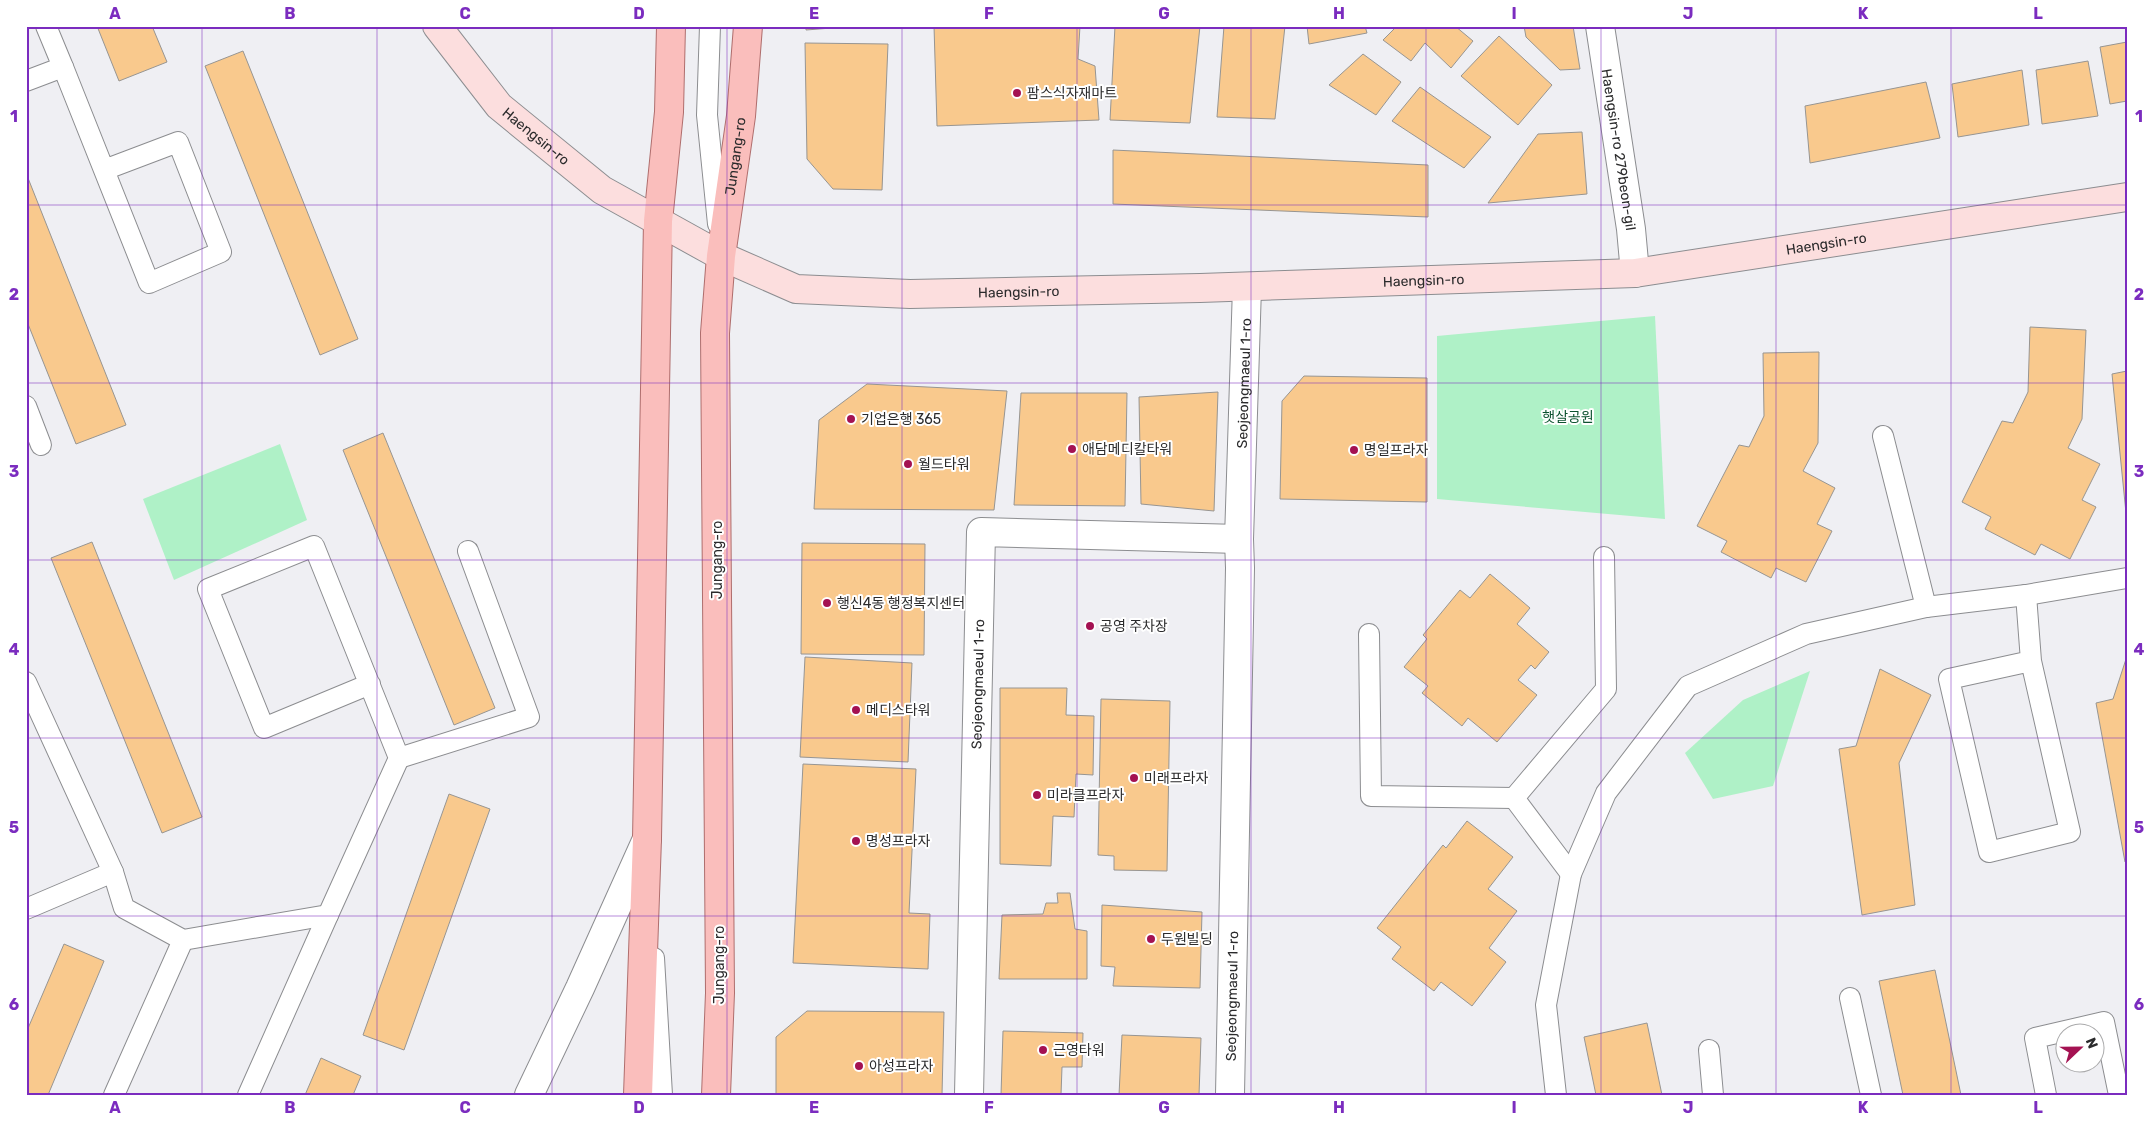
<svg xmlns="http://www.w3.org/2000/svg" width="2153" height="1121" viewBox="0 0 2153 1121" font-family="Rubik,'Noto Sans KR',sans-serif">
  <style>
    .green { fill: #aff1c7 }
    .building { fill: #f9c98d; stroke: #979592 }
    .lines { fill: none; stroke-linecap: round; stroke-linejoin: round }
    .service-casing { stroke: #8c8d90; stroke-width: 22 }
    .minor-casing { stroke: #8c8d90; stroke-width: 30 }
    .tertiary-casing { stroke: #8c8d90; stroke-width: 30 }
    .secondary-casing { stroke: #8c8d90; stroke-width: 30 }
    .primary-casing { stroke: #af6e6d; stroke-width: 30 }
    .service { stroke: #fff; stroke-width: 20 }
    .minor { stroke: #fff; stroke-width: 28 }
    .tertiary { stroke: #fff; stroke-width: 28 }
    .secondary { stroke: #fcdede; stroke-width: 28 }
    .primary { stroke: #fabebc; stroke-width: 28 }
    .grid { fill: none; stroke: #7b2cbf; stroke-width: 1; stroke-opacity: 0.55 }
    .poi-dot { fill: #a41252; stroke: #fff; stroke-width: 2 }
    .labels { text-anchor: middle; stroke-width: 4; stroke-linejoin: round; paint-order: stroke }
    .poi-label { font-size: 14px; fill: #2b2b2c; stroke: #fff; text-anchor: start }
    .street-label { font-size: 14px; fill: #2b2b2c; stroke: #fff }
    .park-label { font-size: 14px; fill: #0d5330; stroke: #fff }
    .neatline { fill: none; stroke: #7b2cbf; stroke-width: 2 }
    .grid-label { font-size: 16px; text-anchor: middle; font-weight: bold; fill: #7b2cbf }
  </style>
  <rect width="100%" height="100%" fill="#efeff3"/>
  <g class="green">
    <path d="M 1655,316 L 1665,519 L 1437,499 L 1437,336 Z"/>
    <path d="M 280,444 L 307,520 L 174,580 L 143,499 Z"/>
    <path d="M 1810,671 L 1773,786 L 1713,799 L 1685,753 L 1743,700 Z"/>
  </g>
  <g class="building">
    <path d="M 97,26 L 152,26 L 167,62 L 119,81 Z"/>
    <path d="M 806,26 L 857,26 L 806,30 Z"/>
    <path d="M 934,26 L 1080,26 L 1078,59 L 1095,66 L 1099,120 L 937,126 Z"/>
    <path d="M 1115,26 L 1200,26 L 1190,123 L 1110,120 Z"/>
    <path d="M 1224,26 L 1285,26 L 1275,119 L 1217,117 Z"/>
    <path d="M 1307,26 L 1365,26 L 1367,33 L 1309,44 Z"/>
    <path d="M 1397,26 L 1455,26 L 1473,41 L 1451,68 L 1425,43 L 1411,61 L 1383,40 Z"/>
    <path d="M 1524,26 L 1573,26 L 1580,69 L 1560,70 L 1526,37 Z"/>
    <path d="M 1499,36 L 1552,85 L 1518,125 L 1461,76 Z"/>
    <path d="M 2127,42 L 2127,101 L 2110,104 L 2100,47 Z"/>
    <path d="M 805,43 L 888,44 L 882,190 L 833,189 L 807,159 Z"/>
    <path d="M 243,51 L 358,339 L 320,355 L 205,66 Z"/>
    <path d="M 1363,54 L 1401,82 L 1376,115 L 1329,85 Z"/>
    <path d="M 2088,61 L 2098,116 L 2042,124 L 2036,70 Z"/>
    <path d="M 2022,70 L 2029,125 L 1958,137 L 1952,84 Z"/>
    <path d="M 1926,82 L 1940,138 L 1810,163 L 1805,106 Z"/>
    <path d="M 1420,87 L 1491,137 L 1464,168 L 1392,121 Z"/>
    <path d="M 1582,132 L 1587,194 L 1488,203 L 1538,134 Z"/>
    <path d="M 1113,150 L 1428,165 L 1428,217 L 1113,204 Z"/>
    <path d="M 26,173 L 126,425 L 76,444 L 26,319 Z"/>
    <path d="M 2030,327 L 2086,330 L 2082,419 L 2068,448 L 2100,464 L 2082,500 L 2096,507 L 2070,559 L 2041,544 L 2035,555 L 1985,529 L 1991,517 L 1962,502 L 2002,421 L 2013,423 L 2028,392 Z"/>
    <path d="M 1819,352 L 1818,443 L 1803,471 L 1835,488 L 1817,524 L 1832,531 L 1806,582 L 1776,568 L 1771,578 L 1721,552 L 1727,541 L 1697,526 L 1739,445 L 1749,447 L 1764,416 L 1763,353 Z"/>
    <path d="M 2127,371 L 2127,513 L 2126,513 L 2112,374 Z"/>
    <path d="M 1304,376 L 1427,378 L 1427,502 L 1280,499 L 1282,401 Z"/>
    <path d="M 867,384 L 1007,391 L 994,510 L 814,509 L 819,420 Z"/>
    <path d="M 1218,392 L 1214,511 L 1141,504 L 1139,397 Z"/>
    <path d="M 1021,393 L 1127,393 L 1125,506 L 1014,505 Z"/>
    <path d="M 383,433 L 495,708 L 454,725 L 343,450 Z"/>
    <path d="M 92,542 L 202,817 L 162,833 L 51,558 Z"/>
    <path d="M 802,543 L 925,544 L 924,655 L 801,654 Z"/>
    <path d="M 1490,574 L 1530,608 L 1517,624 L 1549,652 L 1535,669 L 1531,665 L 1518,680 L 1537,695 L 1497,742 L 1468,718 L 1462,726 L 1422,693 L 1428,686 L 1404,667 L 1427,639 L 1423,635 L 1460,590 L 1470,598 Z"/>
    <path d="M 2127,656 L 2127,861 L 2125,862 L 2096,703 L 2113,699 Z"/>
    <path d="M 805,657 L 912,663 L 908,762 L 800,757 Z"/>
    <path d="M 1880,669 L 1931,695 L 1899,763 L 1915,905 L 1862,915 L 1839,749 L 1856,746 Z"/>
    <path d="M 1000,688 L 1067,688 L 1066,715 L 1094,716 L 1093,775 L 1076,774 L 1074,817 L 1053,816 L 1051,866 L 1000,864 Z"/>
    <path d="M 1101,699 L 1170,701 L 1167,871 L 1114,870 L 1114,856 L 1098,855 Z"/>
    <path d="M 803,764 L 916,769 L 909,913 L 930,914 L 928,969 L 793,963 Z"/>
    <path d="M 449,794 L 490,809 L 404,1050 L 363,1035 Z"/>
    <path d="M 1467,821 L 1513,857 L 1488,889 L 1517,911 L 1489,948 L 1506,962 L 1472,1006 L 1441,982 L 1434,991 L 1392,959 L 1401,947 L 1377,928 L 1443,845 L 1446,848 Z"/>
    <path d="M 1057,893 L 1070,893 L 1075,929 L 1087,931 L 1087,979 L 999,979 L 1002,915 L 1043,914 L 1046,903 L 1058,903 Z"/>
    <path d="M 1102,905 L 1202,912 L 1200,988 L 1113,986 L 1115,967 L 1101,966 Z"/>
    <path d="M 64,944 L 104,961 L 48,1095 L 26,1095 L 26,1033 Z"/>
    <path d="M 1935,970 L 1961,1095 L 1903,1095 L 1879,981 Z"/>
    <path d="M 807,1011 L 944,1012 L 942,1095 L 776,1095 L 776,1037 Z"/>
    <path d="M 1647,1023 L 1662,1095 L 1596,1095 L 1584,1037 Z"/>
    <path d="M 1003,1031 L 1083,1033 L 1082,1067 L 1062,1067 L 1061,1095 L 1001,1095 Z"/>
    <path d="M 1122,1035 L 1201,1038 L 1199,1095 L 1119,1095 Z"/>
    <path d="M 321,1058 L 361,1076 L 353,1095 L 305,1095 Z"/>
  </g>
  <g class="lines">
    <defs>
      <g id="service">
        <path d="M 710,26 L 707,115 L 718,224"/>
        <path d="M 63,67 L 149,283 L 221,252 L 178,142 L 104,170"/>
        <path d="M 26,81 L 63,67 L 46,26"/>
        <path d="M 26,406 L 41,445"/>
        <path d="M 1883,436 L 1926,607"/>
        <path d="M 2026,595 L 2031,661 L 2070,832 L 1989,852 L 1949,679 L 2031,661"/>
        <path d="M 1369,634 L 1371,796 L 1514,798 L 1606,689 L 1604,557"/>
        <path d="M 26,682 L 113,872 L 124,908 L 183,940 L 328,915 L 399,758 L 314,546 L 208,589 L 264,728 L 370,684"/>
        <path d="M 399,758 L 529,717 L 468,551"/>
        <path d="M 1514,798 L 1571,874"/>
        <path d="M 26,909 L 113,872"/>
        <path d="M 654,958 L 662,1095"/>
        <path d="M 1850,998 L 1871,1095"/>
        <path d="M 1709,1050 L 1713,1095"/>
        <path d="M 114,1095 L 183,940"/>
        <path d="M 248,1095 L 328,915"/>
        <path d="M 1556,1095 L 1546,1005 L 1571,874 L 1606,793 L 1688,686 L 1806,634 L 1926,607 L 2026,595 L 2127,578"/>
        <path d="M 2046,1095 L 2035,1038 L 2104,1022 L 2119,1095"/>
      </g>
      <g id="minor">
        <path id="s1" d="M 1600,26 L 1631,229 L 1635,273"/>
        <path id="s2" d="M 969,1095 L 981,532 L 1239,539"/>
      </g>
      <g id="tertiary">
        <path d="M 529,1095 L 580,988 L 647,839"/>
        <path id="s3" d="M 1230,1095 L 1240,568 L 1239,539 L 1247,287"/>
      </g>
      <g id="secondary">
        <path id="s4" d="M 437,26 L 499,106 L 602,190 L 721,256 L 796,289 L 910,294 L 1200,288 L 1635,273 L 2127,197"/>
      </g>
      <g id="primary">
        <path d="M 638,1095 L 647,839 L 658,221 L 669,112 L 671,26"/>
        <path id="s5" d="M 716,1095 L 720,993 L 715,333 L 721,256 L 741,116 L 748,26"/>
      </g>
    </defs>
    <use href="#service" class="service-casing"/>
    <use href="#minor" class="minor-casing"/>
    <use href="#tertiary" class="tertiary-casing"/>
    <use href="#secondary" class="secondary-casing"/>
    <use href="#primary" class="primary-casing"/>
    <use href="#service" class="service"/>
    <use href="#minor" class="minor"/>
    <use href="#tertiary" class="tertiary"/>
    <use href="#secondary" class="secondary"/>
    <use href="#primary" class="primary"/>
  </g>
  <path class="grid" d="M 202,26 L 202,1095M 377,26 L 377,1095M 552,26 L 552,1095M 727,26 L 727,1095M 902,26 L 902,1095M 1077,26 L 1077,1095M 1251,26 L 1251,1095M 1426,26 L 1426,1095M 1601,26 L 1601,1095M 1776,26 L 1776,1095M 1951,26 L 1951,1095M 26,205 L 2127,205M 26,383 L 2127,383M 26,560 L 2127,560M 26,738 L 2127,738M 26,916 L 2127,916"/>
  <g class="poi-dot">
    <circle cx="1017" cy="93" r="5"/>
    <circle cx="851" cy="419" r="5"/>
    <circle cx="1072" cy="449" r="5"/>
    <circle cx="1354" cy="450" r="5"/>
    <circle cx="908" cy="464" r="5"/>
    <circle cx="827" cy="603" r="5"/>
    <circle cx="1090" cy="626" r="5"/>
    <circle cx="856" cy="710" r="5"/>
    <circle cx="1134" cy="778" r="5"/>
    <circle cx="1037" cy="795" r="5"/>
    <circle cx="856" cy="841" r="5"/>
    <circle cx="1151" cy="939" r="5"/>
    <circle cx="1043" cy="1050" r="5"/>
    <circle cx="859" cy="1066" r="5"/>
  </g>
  <g class="labels">
    <g class="poi-label">
      <text x="1027" y="98">팜스식자재마트</text>
      <text x="861" y="424">기업은행 365</text>
      <text x="1082" y="454">애담메디칼타워</text>
      <text x="1364" y="455">명일프라자</text>
      <text x="918" y="469">월드타워</text>
      <text x="837" y="608">행신4동 행정복지센터</text>
      <text x="1100" y="631">공영 주차장</text>
      <text x="866" y="715">메디스타워</text>
      <text x="1144" y="783">미래프라자</text>
      <text x="1047" y="800">미라클프라자</text>
      <text x="866" y="846">명성프라자</text>
      <text x="1161" y="944">두원빌딩</text>
      <text x="1053" y="1055">근영타워</text>
      <text x="869" y="1071">아성프라자</text>
    </g>
    <g class="street-label">
      <text dy="5" stroke="none"><textPath href="#s4" startOffset="149">Haengsin-ro</textPath></text>
      <text dy="5" stroke="none"><textPath href="#s1" startOffset="125">Haengsin-ro 279beon-gil</textPath></text>
      <text dy="5" stroke="none"><textPath href="#s5" startOffset="940">Jungang-ro</textPath></text>
      <text dy="5" stroke="none"><textPath href="#s4" startOffset="1485">Haengsin-ro</textPath></text>
      <text dy="5" stroke="none"><textPath href="#s4" startOffset="1080">Haengsin-ro</textPath></text>
      <text dy="5" stroke="none"><textPath href="#s4" startOffset="675">Haengsin-ro</textPath></text>
      <text dy="5" stroke="none"><textPath href="#s3" startOffset="712">Seojeongmaeul 1-ro</textPath></text>
      <text transform="translate(717 560) rotate(-90)" y="5">Jungang-ro</text>
      <text dy="5" stroke="none"><textPath href="#s2" startOffset="411">Seojeongmaeul 1-ro</textPath></text>
      <text transform="translate(719 965) rotate(-90)" y="5">Jungang-ro</text>
      <text dy="5" stroke="none"><textPath href="#s3" startOffset="99">Seojeongmaeul 1-ro</textPath></text>
    </g>
    <g class="park-label">
      <text x="1568" y="422">햇살공원</text>
    </g>
  </g>
  <rect width="2153" height="1121" fill="none" stroke="#ffffff" stroke-width="55"/>
  <g transform="translate(2080 1048) rotate(68)"><circle r="24" fill="#ffffff" stroke="#aaaaab"/>
  <path d="M0-4L9 19L0 12L-9 19Z" fill="#a41252"/>
  <text y="-8" font-size="14" font-weight="bold" text-anchor="middle" fill="#2b2b2c">N</text>
  </g>
  <rect x="28" y="28" width="2098" height="1066" class="neatline"/>
  <g class="grid-label">
    <text x="115" y="19">A</text>
    <text x="290" y="19">B</text>
    <text x="465" y="19">C</text>
    <text x="639" y="19">D</text>
    <text x="814" y="19">E</text>
    <text x="989" y="19">F</text>
    <text x="1164" y="19">G</text>
    <text x="1339" y="19">H</text>
    <text x="1514" y="19">I</text>
    <text x="1688" y="19">J</text>
    <text x="1863" y="19">K</text>
    <text x="2038" y="19">L</text>
    <text x="14" y="122">1</text>
    <text x="2139" y="122">1</text>
    <text x="14" y="300">2</text>
    <text x="2139" y="300">2</text>
    <text x="14" y="477">3</text>
    <text x="2139" y="477">3</text>
    <text x="14" y="655">4</text>
    <text x="2139" y="655">4</text>
    <text x="14" y="833">5</text>
    <text x="2139" y="833">5</text>
    <text x="14" y="1010">6</text>
    <text x="2139" y="1010">6</text>
    <text x="115" y="1113">A</text>
    <text x="290" y="1113">B</text>
    <text x="465" y="1113">C</text>
    <text x="639" y="1113">D</text>
    <text x="814" y="1113">E</text>
    <text x="989" y="1113">F</text>
    <text x="1164" y="1113">G</text>
    <text x="1339" y="1113">H</text>
    <text x="1514" y="1113">I</text>
    <text x="1688" y="1113">J</text>
    <text x="1863" y="1113">K</text>
    <text x="2038" y="1113">L</text>
  </g>
</svg>
